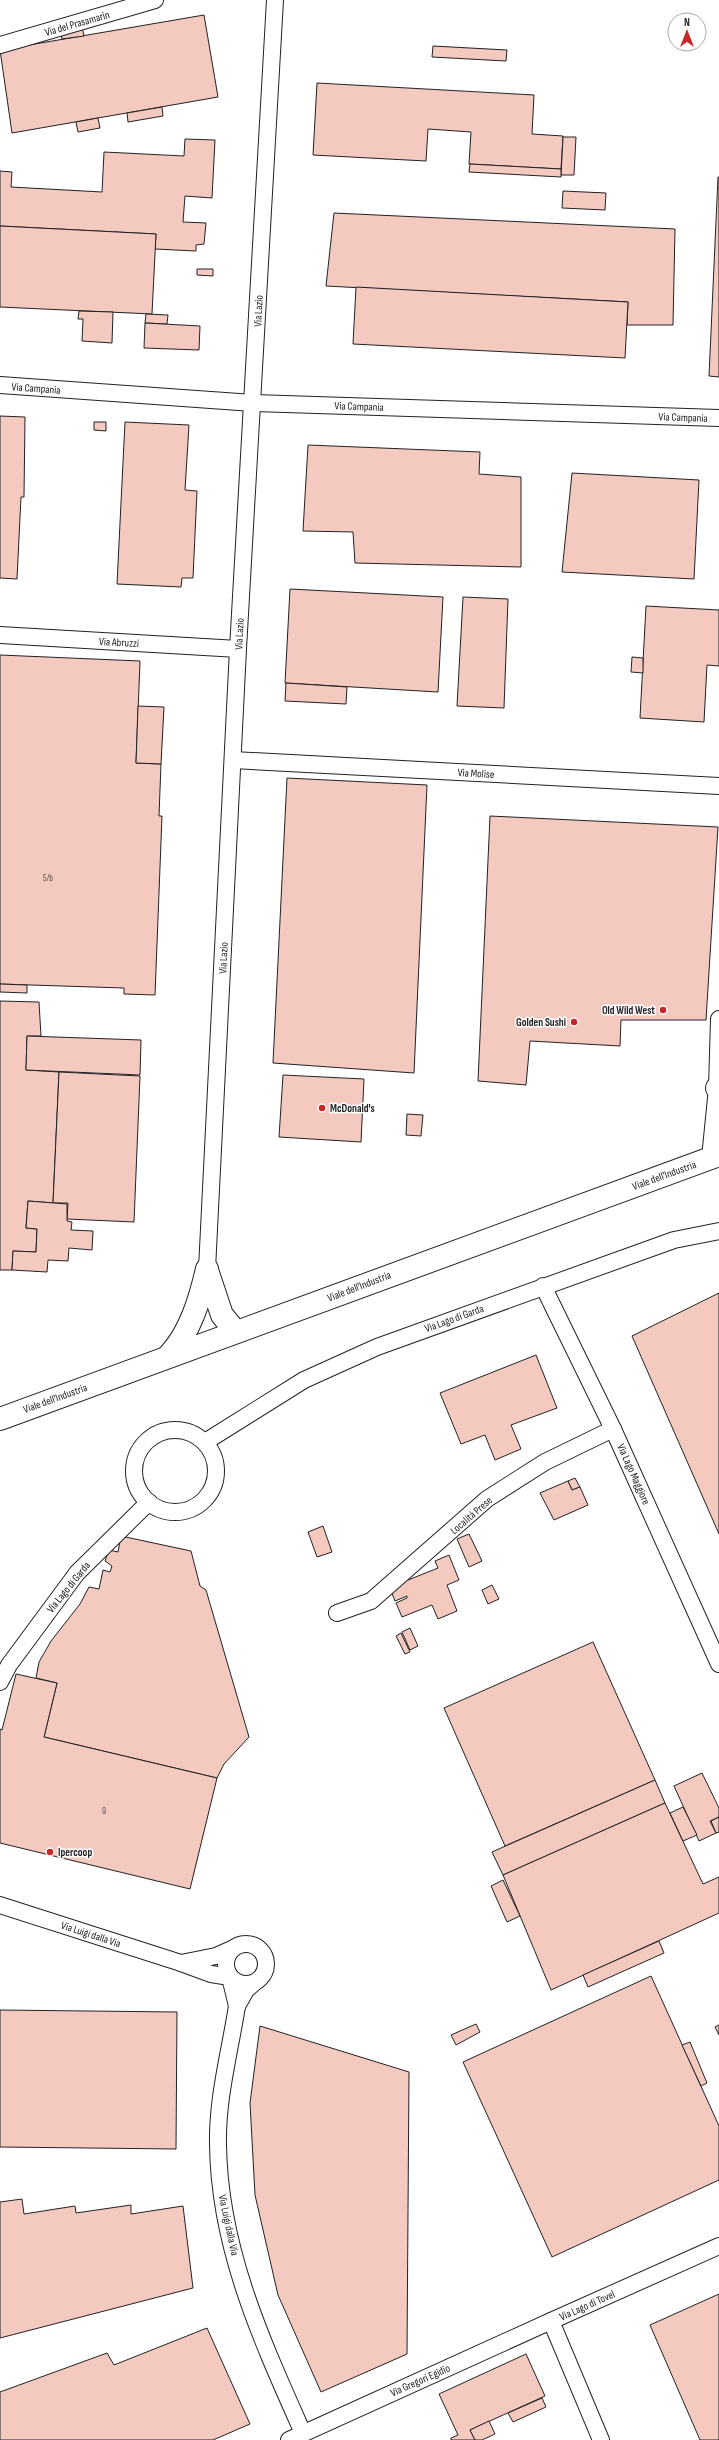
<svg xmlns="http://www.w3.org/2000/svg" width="719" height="2440" viewBox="0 0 719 2440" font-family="'Sofia Sans Condensed',sans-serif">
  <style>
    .building { fill: #f3c9c0; stroke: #222 }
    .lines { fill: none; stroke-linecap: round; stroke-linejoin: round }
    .street-casing { stroke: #222; stroke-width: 18 }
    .secondary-casing { stroke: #222; stroke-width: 24 }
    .street { stroke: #fff; stroke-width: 16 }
    .secondary { stroke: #fff; stroke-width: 22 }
    .poi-dot { fill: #c62828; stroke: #fff; stroke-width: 1.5 }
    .labels { text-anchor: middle; stroke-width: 3; stroke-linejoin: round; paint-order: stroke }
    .number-label { font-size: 9px; fill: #564c4a }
    .street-label { font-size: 11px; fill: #222; stroke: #fff }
    .poi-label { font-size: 11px; font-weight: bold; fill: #222; stroke: #fff; text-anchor: end }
  </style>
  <rect width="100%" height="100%" fill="#fff"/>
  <g class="building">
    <path d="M 204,15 L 218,97 L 12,133 L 0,50 Z"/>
    <path d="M 82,26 L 84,36 L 62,39 L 60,29 Z"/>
    <path d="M 433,46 L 507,50 L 506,61 L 432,57 Z"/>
    <path d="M 317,83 L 534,95 L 532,134 L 563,136 L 561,169 L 469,164 L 471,132 L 428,129 L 426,161 L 313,155 Z"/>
    <path d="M 162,107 L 163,116 L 128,122 L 127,113 Z"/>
    <path d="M 98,118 L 100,128 L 78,132 L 76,122 Z"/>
    <path d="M 563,137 L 576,137 L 574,175 L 561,175 Z"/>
    <path d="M 185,139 L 215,140 L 212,198 L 185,196 L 183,222 L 206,223 L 204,244 L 196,245 L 196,251 L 155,249 L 156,234 L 0,226 L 0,171 L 12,172 L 11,187 L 102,192 L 104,152 L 184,156 Z"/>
    <path d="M 470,164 L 561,169 L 561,177 L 469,172 Z"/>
    <path d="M 718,177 L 719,177 L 719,377 L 709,376 Z"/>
    <path d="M 563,191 L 606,193 L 605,210 L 562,208 Z"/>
    <path d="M 334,213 L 675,229 L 673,325 L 627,325 L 628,302 L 326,286 Z"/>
    <path d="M 0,226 L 156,234 L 152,314 L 0,307 Z"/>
    <path d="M 197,269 L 213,269 L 213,276 L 197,275 Z"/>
    <path d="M 356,287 L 628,302 L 625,358 L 353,344 Z"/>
    <path d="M 79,311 L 113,312 L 112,343 L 82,341 L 83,319 L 78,319 Z"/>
    <path d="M 146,314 L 168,315 L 167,324 L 145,323 Z"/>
    <path d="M 145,323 L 200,326 L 199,350 L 144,348 Z"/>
    <path d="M 0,416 L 25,417 L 24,497 L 21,497 L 17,579 L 0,578 Z"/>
    <path d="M 94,422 L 106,422 L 106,431 L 94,430 Z"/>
    <path d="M 125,422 L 189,425 L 185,490 L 197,491 L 193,578 L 182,578 L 181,587 L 117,584 Z"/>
    <path d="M 308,445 L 480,452 L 479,474 L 521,477 L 521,567 L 355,563 L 353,532 L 303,531 Z"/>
    <path d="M 572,473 L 699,480 L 694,579 L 562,572 Z"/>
    <path d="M 290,589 L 443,597 L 438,692 L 285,683 Z"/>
    <path d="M 463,597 L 508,599 L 504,708 L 457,706 Z"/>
    <path d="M 646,606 L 719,610 L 719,666 L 707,665 L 704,722 L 640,718 Z"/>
    <path d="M 0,655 L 140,661 L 136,763 L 161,764 L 159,816 L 162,816 L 155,995 L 124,994 L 124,988 L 0,984 Z"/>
    <path d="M 632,657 L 643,658 L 643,673 L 631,672 Z"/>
    <path d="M 286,683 L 347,687 L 346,704 L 285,701 Z"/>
    <path d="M 138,706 L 164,707 L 161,764 L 136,763 Z"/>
    <path d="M 287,778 L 427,785 L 414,1073 L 273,1063 Z"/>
    <path d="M 490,816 L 718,827 L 706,1020 L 621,1020 L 620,1046 L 530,1041 L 526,1085 L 478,1081 Z"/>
    <path d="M 0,984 L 27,985 L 27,993 L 0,992 Z"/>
    <path d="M 0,1001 L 39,1002 L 41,1036 L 27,1036 L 26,1070 L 59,1072 L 53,1203 L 28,1201 L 26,1228 L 37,1229 L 36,1252 L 13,1251 L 12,1270 L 0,1270 Z"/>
    <path d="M 27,1036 L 141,1040 L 140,1075 L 26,1070 Z"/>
    <path d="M 59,1072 L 140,1076 L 134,1222 L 67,1219 L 68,1203 L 53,1203 Z"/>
    <path d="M 283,1075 L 364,1079 L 361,1142 L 279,1137 Z"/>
    <path d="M 407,1114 L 423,1115 L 421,1136 L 406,1135 Z"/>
    <path d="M 28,1201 L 67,1204 L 67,1221 L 72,1222 L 71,1230 L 93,1231 L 92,1250 L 69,1248 L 68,1261 L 48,1260 L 47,1272 L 12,1270 L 13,1251 L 36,1252 L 37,1229 L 26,1228 Z"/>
    <path d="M 719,1293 L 719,1534 L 632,1336 Z"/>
    <path d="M 536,1355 L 557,1408 L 511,1425 L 521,1449 L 495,1460 L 485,1435 L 461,1444 L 440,1393 Z"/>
    <path d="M 575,1478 L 580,1487 L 572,1490 L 568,1481 Z"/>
    <path d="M 568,1481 L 572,1490 L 580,1487 L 588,1505 L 554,1520 L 540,1493 Z"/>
    <path d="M 323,1526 L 332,1552 L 317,1557 L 308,1532 Z"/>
    <path d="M 469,1534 L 482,1561 L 469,1567 L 457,1539 Z"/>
    <path d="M 121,1536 L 191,1551 L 200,1586 L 206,1590 L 249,1737 L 224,1764 L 217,1778 L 44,1737 L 57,1683 L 36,1678 L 39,1662 L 51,1641 L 80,1604 L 89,1587 L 99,1589 L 103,1570 L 110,1572 L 112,1566 L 105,1561 L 109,1550 L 118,1552 Z"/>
    <path d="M 449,1555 L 459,1580 L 447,1585 L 457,1611 L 438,1619 L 432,1605 L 402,1617 L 396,1603 L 407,1598 L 407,1596 L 395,1601 L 390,1588 L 407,1577 L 408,1580 L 438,1568 L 435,1561 Z"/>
    <path d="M 492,1585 L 499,1599 L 488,1604 L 482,1590 Z"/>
    <path d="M 410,1628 L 418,1646 L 410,1650 L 402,1632 Z"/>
    <path d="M 401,1633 L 410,1652 L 405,1654 L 396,1636 Z"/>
    <path d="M 593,1642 L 655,1780 L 505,1846 L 444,1708 Z"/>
    <path d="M 16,1674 L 57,1683 L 44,1737 L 217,1778 L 190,1889 L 0,1843 L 0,1729 L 2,1730 Z"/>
    <path d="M 702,1773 L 719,1808 L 719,1817 L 710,1821 L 716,1833 L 699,1841 L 674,1786 Z"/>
    <path d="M 655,1780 L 665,1803 L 503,1875 L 492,1852 Z"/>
    <path d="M 665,1803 L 703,1884 L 719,1877 L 719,1913 L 551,1990 L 503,1875 Z"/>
    <path d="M 683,1807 L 697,1835 L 683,1841 L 670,1813 Z"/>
    <path d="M 719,1817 L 719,1832 L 716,1833 L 711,1821 Z"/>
    <path d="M 503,1880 L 520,1916 L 507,1922 L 491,1886 Z"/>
    <path d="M 659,1941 L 664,1953 L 588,1987 L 583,1975 Z"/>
    <path d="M 651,1976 L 719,2126 L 719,2180 L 552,2257 L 463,2062 Z"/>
    <path d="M 0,2010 L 177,2012 L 176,2149 L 0,2147 Z"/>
    <path d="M 476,2024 L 480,2032 L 456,2045 L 451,2035 Z"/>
    <path d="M 719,2025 L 719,2035 L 715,2027 Z"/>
    <path d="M 260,2026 L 409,2072 L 407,2354 L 321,2392 L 278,2295 L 255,2195 L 250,2103 Z"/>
    <path d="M 690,2042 L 707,2083 L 701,2086 L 682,2045 Z"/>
    <path d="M 22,2199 L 24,2214 L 75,2206 L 76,2213 L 131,2205 L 131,2214 L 183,2206 L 193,2288 L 0,2338 L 0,2202 Z"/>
    <path d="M 719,2294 L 719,2440 L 700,2440 L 650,2325 Z"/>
    <path d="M 207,2328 L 250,2424 L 213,2440 L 0,2440 L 0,2392 L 107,2353 L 114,2365 Z"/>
    <path d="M 526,2354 L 545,2396 L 470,2430 L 475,2440 L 451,2440 L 451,2438 L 458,2435 L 439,2394 Z"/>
    <path d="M 542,2398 L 546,2407 L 513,2422 L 508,2413 Z"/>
    <path d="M 489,2421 L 495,2434 L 482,2440 L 475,2440 L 470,2430 Z"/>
  </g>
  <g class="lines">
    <defs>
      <g id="street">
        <path d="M 0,45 L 155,0"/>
        <path d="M 0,385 L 253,403 L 719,418"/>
        <path d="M 0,635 L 238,649"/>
        <path d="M 233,760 L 719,786"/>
        <path d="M 710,1158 L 717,1088 L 719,1019"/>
        <path d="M 207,1269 L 238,649 L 275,0"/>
        <path d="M 543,1286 L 613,1429 L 719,1664"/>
        <circle cx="175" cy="1471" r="41"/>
        <path d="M 205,1442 L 304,1380 L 377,1347 L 674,1240 L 719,1231"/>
        <path d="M 337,1613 L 371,1601 L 487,1499 L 545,1462 L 613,1429"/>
        <path d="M 0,1682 L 9,1665 L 77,1573 L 149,1502"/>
        <path d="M 0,1905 L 181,1963"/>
        <circle cx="246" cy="1964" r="20"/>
        <path d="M 234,1948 L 216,1956 L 181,1963 L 211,1974 L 230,1977 L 237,2006 L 246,1990 L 254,1983"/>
        <path d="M 237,2006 C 230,2051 217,2098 218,2144 C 219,2248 262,2341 303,2433"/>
        <path d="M 289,2440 L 551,2321"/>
        <path d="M 601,2440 L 551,2321 L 719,2246"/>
      </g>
      <g id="secondary">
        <path d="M 717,1088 L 719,1089"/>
        <path d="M 207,1270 L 222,1315 L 236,1332"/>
        <path d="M 169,1355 C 190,1333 200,1299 207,1269"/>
        <path d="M 0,1419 L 719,1155"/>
      </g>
    </defs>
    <use href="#street" class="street-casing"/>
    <use href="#secondary" class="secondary-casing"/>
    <use href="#street" class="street"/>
    <use href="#secondary" class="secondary"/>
  </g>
  <g class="poi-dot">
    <circle cx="663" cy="1010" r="4"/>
    <circle cx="574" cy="1022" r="4"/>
    <circle cx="322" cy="1108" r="4"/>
    <circle cx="50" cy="1852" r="4"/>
  </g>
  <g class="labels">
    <g class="number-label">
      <text x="48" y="881">5/b</text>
      <text x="104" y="1814">9</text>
    </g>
    <g class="street-label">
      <text transform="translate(77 23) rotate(-16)" y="4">Via del Prasamarin</text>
      <text transform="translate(258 311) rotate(-87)" y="4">Via Lazio</text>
      <text transform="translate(36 388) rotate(4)" y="4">Via Campania</text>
      <text transform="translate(359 406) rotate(2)" y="4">Via Campania</text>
      <text transform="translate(683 417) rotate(2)" y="4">Via Campania</text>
      <text transform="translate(239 634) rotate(-87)" y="4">Via Lazio</text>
      <text transform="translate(119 642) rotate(3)" y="4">Via Abruzzi</text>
      <text transform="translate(476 773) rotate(3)" y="4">Via Molise</text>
      <text transform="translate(223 958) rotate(-87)" y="4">Via Lazio</text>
      <text transform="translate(664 1175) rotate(-20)" y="4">Viale dell'Industria</text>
      <text transform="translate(359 1286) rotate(-21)" y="4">Viale dell'Industria</text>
      <text transform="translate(454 1318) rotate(-20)" y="4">Via Lago di Garda</text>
      <text transform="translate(55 1398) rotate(-20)" y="4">Viale dell'Industria</text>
      <text transform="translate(634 1474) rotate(66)" y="4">Via Lago Maggiore</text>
      <text transform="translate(471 1515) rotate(-41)" y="4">Località Prese</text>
      <text transform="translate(68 1587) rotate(-51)" y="4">Via Lago di Garda</text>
      <text transform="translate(91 1934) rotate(18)" y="4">Via Luigi dalla Via</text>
      <text transform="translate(229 2225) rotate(78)" y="4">Via Luigi dalla Via</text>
      <text transform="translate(587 2305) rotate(-24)" y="4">Via Lago di Tovel</text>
      <text transform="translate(420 2380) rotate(-24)" y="4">Via Gregori Egidio</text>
    </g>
    <g class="poi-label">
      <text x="655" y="1014">Old Wild West</text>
      <text x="566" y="1026">Golden Sushi</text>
      <text x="330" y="1112" text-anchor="start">McDonald's</text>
      <text x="58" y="1856" text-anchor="start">Ipercoop</text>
    </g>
  </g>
  <g transform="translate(687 32)"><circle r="19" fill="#ffffff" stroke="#a7a7a7"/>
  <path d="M0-3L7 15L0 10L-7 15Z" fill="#c62828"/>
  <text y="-6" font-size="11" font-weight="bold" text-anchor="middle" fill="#222222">N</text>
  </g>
</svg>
